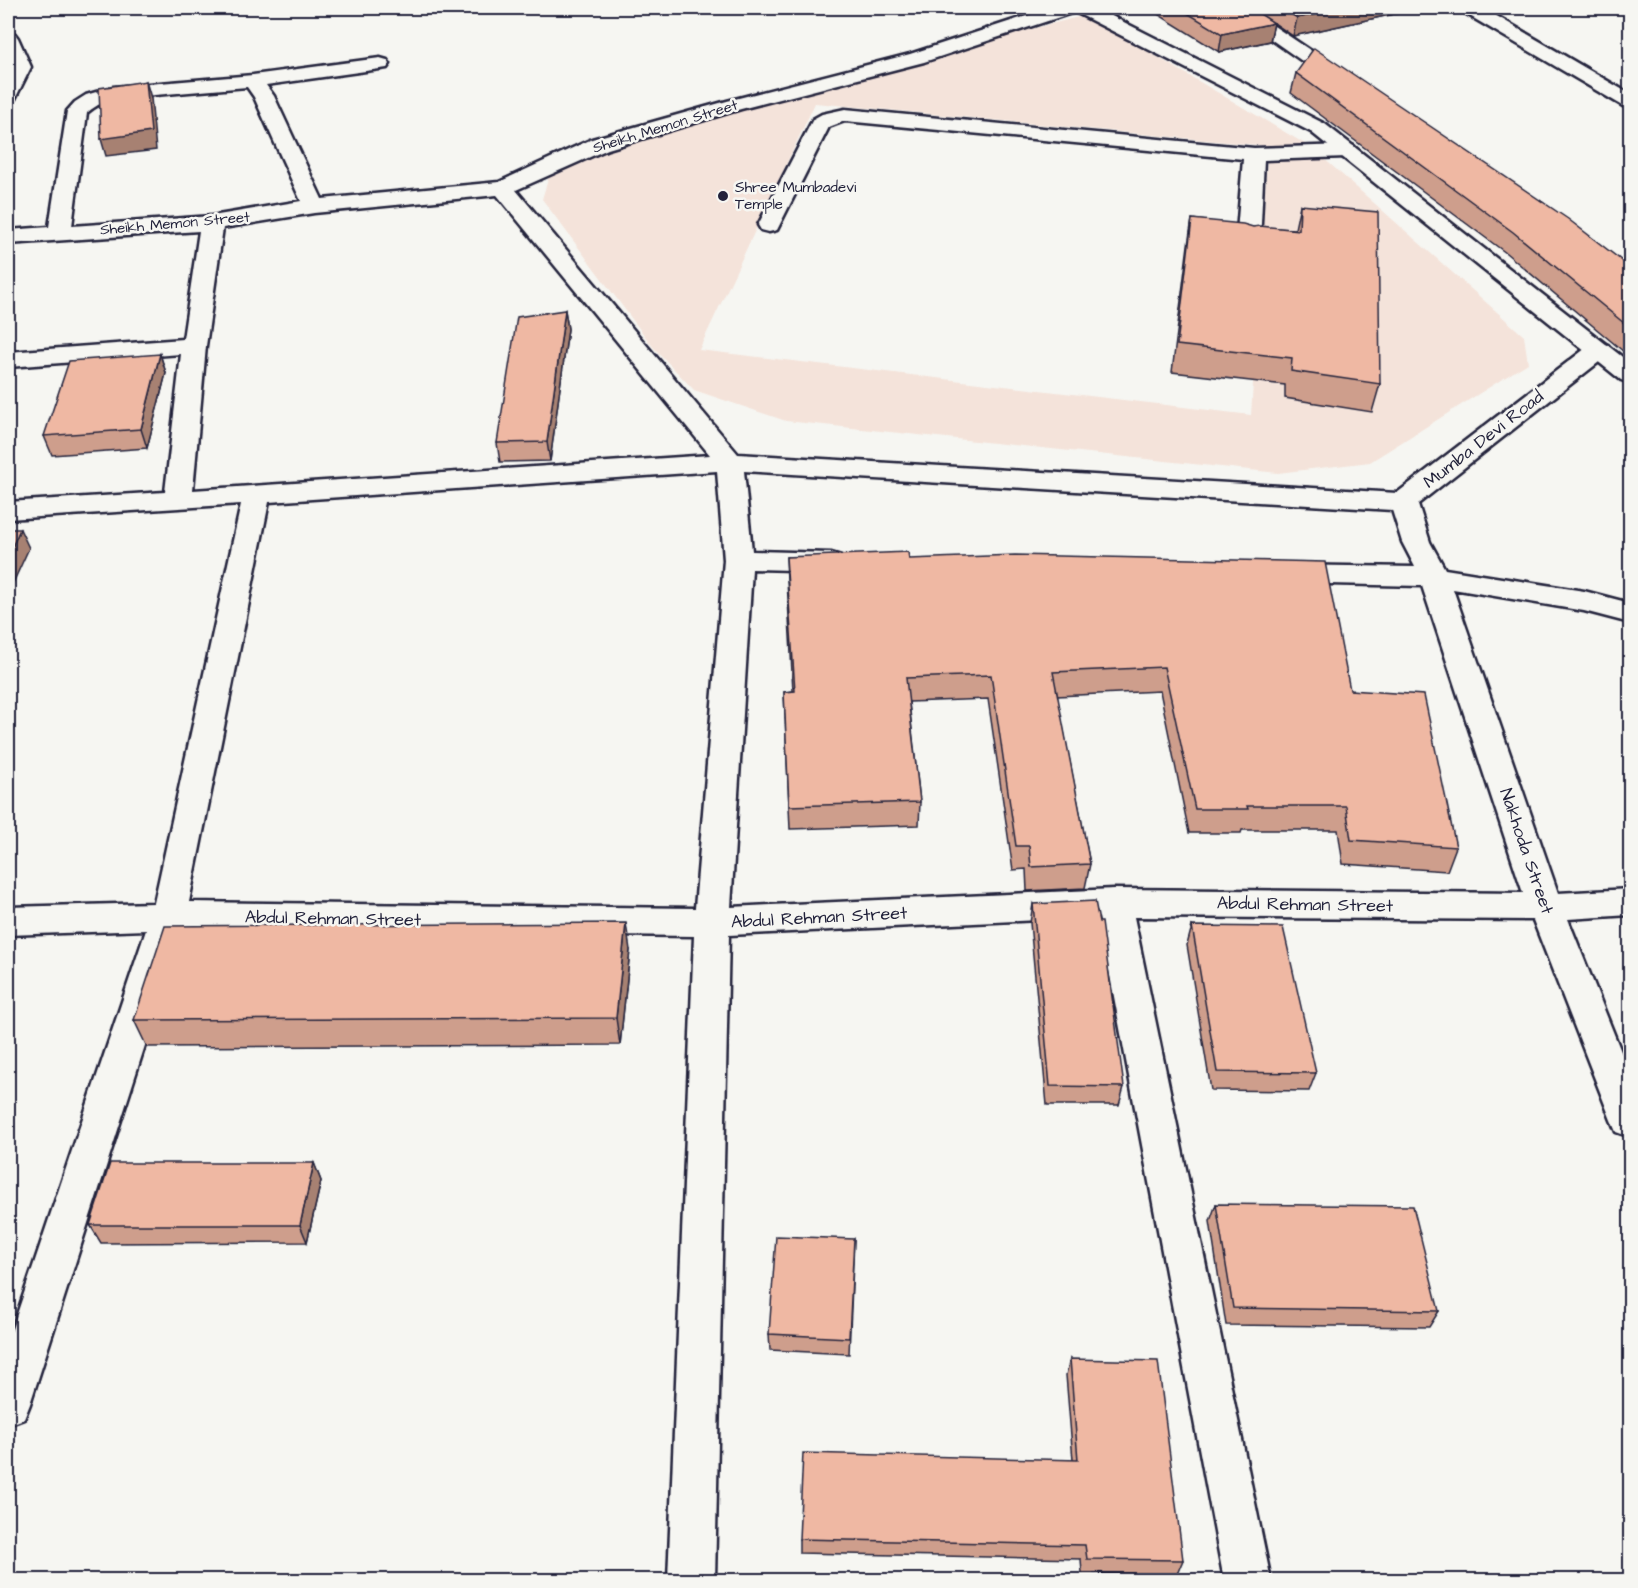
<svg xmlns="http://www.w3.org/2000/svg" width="1638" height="1588" viewBox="0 0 1638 1588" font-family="'Architects Daughter',sans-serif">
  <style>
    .built { fill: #f4e3da; fill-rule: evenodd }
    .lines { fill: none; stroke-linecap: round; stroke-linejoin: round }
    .minor-casing { stroke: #22223b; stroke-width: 5 }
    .major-casing { stroke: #22223b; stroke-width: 5 }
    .minor { fill: #f6f6f2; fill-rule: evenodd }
    .major { fill: #f6f6f2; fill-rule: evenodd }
    .wall { fill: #ce9e8c; stroke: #22223b; stroke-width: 1.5 }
    .shaded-wall { fill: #a78172; stroke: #22223b; stroke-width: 1.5 }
    .building { fill: #efb8a3; stroke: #22223b; stroke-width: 1.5 }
    .poi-dot { fill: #22223b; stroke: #f6f6f2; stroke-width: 2 }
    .labels { text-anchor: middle; stroke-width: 5; stroke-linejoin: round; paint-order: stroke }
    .far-street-label { font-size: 15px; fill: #22223b; stroke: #f6f6f2 }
    .far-poi-label { font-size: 15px; fill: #22223b; stroke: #f6f6f2; text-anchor: start }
    .street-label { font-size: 18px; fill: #22223b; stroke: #f6f6f2 }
  </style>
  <rect width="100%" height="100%" fill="#f6f6f2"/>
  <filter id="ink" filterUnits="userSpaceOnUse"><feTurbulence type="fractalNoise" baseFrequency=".0167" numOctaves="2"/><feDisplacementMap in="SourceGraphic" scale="12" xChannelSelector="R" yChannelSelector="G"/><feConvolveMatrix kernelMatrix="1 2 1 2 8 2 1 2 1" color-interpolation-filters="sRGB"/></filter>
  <g filter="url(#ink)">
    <path class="built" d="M 1086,15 L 1312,148 L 1524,336 L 1528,363 L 1370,462 L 1278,473 L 786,421 L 694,390 L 653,347 L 542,199 L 550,173 L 589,153 L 777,94 ZM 815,103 L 1268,146 L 1251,415 L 699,350 Z"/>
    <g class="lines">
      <defs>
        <g id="minor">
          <path d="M 1051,8 L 1077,8 L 1075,12 L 924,62 L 741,109 L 608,149 L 516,190 L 738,454 L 1397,493 L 1590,345 L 1599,343 L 1608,345 L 1611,350 L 1608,355 L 1418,504 L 1430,542 L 1445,569 L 1584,591 L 1630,603 L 1630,623 L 1584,611 L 1453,589 L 1558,893 L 1630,889 L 1630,915 L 1568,919 L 1630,1074 L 1630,1137 L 1616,1132 L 1611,1120 L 1533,920 L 1134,917 L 1271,1580 L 1224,1580 L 1099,917 L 729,935 L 715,1580 L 668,1580 L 694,936 L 182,930 L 30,1404 L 24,1419 L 8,1425 L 8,1341 L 146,930 L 8,935 L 8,907 L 154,903 L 241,504 L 8,519 L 8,502 L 165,492 L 181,354 L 8,367 L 8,352 L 183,339 L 199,231 L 8,244 L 8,230 L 49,227 L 67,111 L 75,102 L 86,95 L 113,87 L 253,75 L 380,58 L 387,60 L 390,64 L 387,68 L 266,85 L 274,96 L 322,199 L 499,182 L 592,139 L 727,101 L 910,54 ZM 247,87 L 254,97 L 301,201 L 212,216 L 72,226 L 87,113 C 97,104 107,100 120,98 ZM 497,195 L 710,455 L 193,490 L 206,346 L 223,228 L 314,213 ZM 717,471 L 724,560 L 695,908 L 189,902 L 269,502 ZM 744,471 L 1392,510 L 1402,542 L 1415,567 L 1282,565 L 1272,567 L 1267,574 L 1272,581 L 1282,583 L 1422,586 L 1523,893 L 1114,889 L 731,907 L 752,569 L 831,571 L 841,568 L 845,562 L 841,556 L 831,553 L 752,551 Z"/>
          <path d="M 1226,8 L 1247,8 L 1352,78 L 1355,82 L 1352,86 L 1338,86 Z"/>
          <path d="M 1461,8 L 1483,8 L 1630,94 L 1630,108 L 1623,106 L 1463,12 Z"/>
          <path d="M 8,32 L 15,34 L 18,38 L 31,67 L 15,99 L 8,101 L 8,75 L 11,67 L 8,59 Z"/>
          <path d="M 845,109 L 1254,148 L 1346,145 L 1354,146 L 1357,151 L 1354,156 L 1346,157 L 1264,160 L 1260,244 L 1256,249 L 1248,251 L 1240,249 L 1236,244 L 1243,159 L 845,121 L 829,127 L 777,230 L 769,232 L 761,230 L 758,225 L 813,119 L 822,114 Z"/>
        </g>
        <path id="major" d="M 1073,8 L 1096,8 L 1325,124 L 1630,363 L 1630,383 L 1621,380 L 1311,132 L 1075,12 Z"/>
      </defs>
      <use href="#minor" class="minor-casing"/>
      <use href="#major" class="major-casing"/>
      <use href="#minor" class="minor"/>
      <use href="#major" class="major"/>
    </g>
    <g class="wall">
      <path d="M 1148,8 L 1422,8 L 1293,36 L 1274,23 L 1270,41 L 1219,52 Z"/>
      <path d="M 1296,73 L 1630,267 L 1630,357 L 1506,253 L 1291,93 Z"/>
      <path d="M 1300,205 L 1380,384 L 1372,412 L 1285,398 L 1285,385 L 1172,372 L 1188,245 L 1192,219 L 1253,227 L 1295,229 Z"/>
      <path d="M 565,310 L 568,329 L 550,461 L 500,462 L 497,443 Z"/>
      <path d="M 160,354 L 166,373 L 147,448 L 52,455 L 44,436 Z"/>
      <path d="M 786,557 L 909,559 L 1350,690 L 1456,847 L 1447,871 L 1343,864 L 1338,830 L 1242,830 L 1241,833 L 1189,833 L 1160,691 L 1057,696 L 1090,864 L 1085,888 L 1027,891 L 1026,869 L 1013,870 L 988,699 L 909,702 L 920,802 L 919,825 L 790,829 L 784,692 L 793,691 L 787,581 Z"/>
      <path d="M 1033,904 L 1124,1087 L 1119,1105 L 1047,1105 L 1030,923 Z"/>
      <path d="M 1192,926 L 1316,1073 L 1309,1091 L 1211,1090 L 1187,945 Z"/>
      <path d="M 630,950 L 620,1045 L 147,1047 L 134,1020 Z"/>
      <path d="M 314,1163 L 321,1181 L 307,1242 L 101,1243 L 90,1225 Z"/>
      <path d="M 1216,1204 L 1439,1311 L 1429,1327 L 1226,1325 L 1210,1221 Z"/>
      <path d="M 854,1239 L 849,1354 L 770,1350 L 769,1334 Z"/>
      <path d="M 1070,1359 L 1183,1560 L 1177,1574 L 1082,1573 L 1081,1559 L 799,1553 L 799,1539 L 1073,1460 L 1066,1375 Z"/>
    </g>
    <g class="shaded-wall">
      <path d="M 1346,8 L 1422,8 L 1293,36 L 1297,18 Z"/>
      <path d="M 1274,23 L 1270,41 L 1219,52 L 1222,34 Z"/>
      <path d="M 146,81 L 151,98 L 156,150 L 106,156 L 101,139 Z"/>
      <path d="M 565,310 L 568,329 L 550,461 L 547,442 Z"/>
      <path d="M 160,354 L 166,373 L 147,448 L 141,429 Z"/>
      <path d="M 20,529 L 29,548 L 8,594 L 8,556 Z"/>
      <path d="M 626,923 L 630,950 L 620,1045 L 616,1018 Z"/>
      <path d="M 314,1163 L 321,1181 L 307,1242 L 300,1225 Z"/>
    </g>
    <g class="building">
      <path d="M 1179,8 L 1251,8 L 1274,23 L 1222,34 Z"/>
      <path d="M 1281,8 L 1346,8 L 1297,18 Z"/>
      <path d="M 1314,48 L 1568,219 L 1630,267 L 1630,328 L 1513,232 L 1296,73 Z"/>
      <path d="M 146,81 L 151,132 L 101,139 L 99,88 Z"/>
      <path d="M 1300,205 L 1378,212 L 1380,384 L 1291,371 L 1292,358 L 1177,345 L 1192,219 L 1243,224 L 1253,227 L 1260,226 L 1299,230 Z"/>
      <path d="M 565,310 L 547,442 L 497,443 L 517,317 Z"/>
      <path d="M 160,354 L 141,429 L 44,436 L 69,361 Z"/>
      <path d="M 8,529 L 20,529 L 8,556 Z"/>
      <path d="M 908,552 L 909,559 L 1015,555 L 1325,562 L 1350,690 L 1424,695 L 1456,847 L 1351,840 L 1346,806 L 1247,806 L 1248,809 L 1195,809 L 1164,667 L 1053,672 L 1090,864 L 1031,867 L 1029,846 L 1016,846 L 991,675 L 906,678 L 920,802 L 789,806 L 784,692 L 795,691 L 786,557 Z"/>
      <path d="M 1095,901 L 1099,922 L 1102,922 L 1124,1087 L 1050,1086 L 1033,904 Z"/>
      <path d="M 626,923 L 616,1018 L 134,1020 L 165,926 Z"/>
      <path d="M 1192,926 L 1283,927 L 1316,1073 L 1217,1072 Z"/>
      <path d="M 110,1163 L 314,1163 L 300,1225 L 90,1225 Z"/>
      <path d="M 1216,1204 L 1413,1206 L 1439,1311 L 1233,1308 Z"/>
      <path d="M 776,1236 L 854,1239 L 849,1338 L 769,1334 Z"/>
      <path d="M 1070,1359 L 1158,1361 L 1183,1560 L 1087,1559 L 1085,1545 L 799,1539 L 803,1453 L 1078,1460 Z"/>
    </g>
  </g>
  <circle class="poi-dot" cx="723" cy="196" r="6"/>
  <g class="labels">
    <g class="far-street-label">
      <text transform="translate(665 126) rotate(-17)" y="5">Sheikh Memon Street</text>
      <text transform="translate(175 223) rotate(-5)" y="5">Sheikh Memon Street</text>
    </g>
    <g class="far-poi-label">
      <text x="735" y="192">Shree Mumbadevi<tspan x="735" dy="17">Temple</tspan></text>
    </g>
    <g class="street-label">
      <text transform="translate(1483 439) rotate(-38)" y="6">Mumba Devi Road</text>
      <text transform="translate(1527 851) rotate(71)" y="6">Nakhoda Street</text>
      <text transform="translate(1305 904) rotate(1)" y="6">Abdul Rehman Street</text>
      <text transform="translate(819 917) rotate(-3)" y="6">Abdul Rehman Street</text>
      <text transform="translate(333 918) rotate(1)" y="6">Abdul Rehman Street</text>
    </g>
  </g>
  <rect width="1638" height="1588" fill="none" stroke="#f6f6f2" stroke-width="30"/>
  <rect x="15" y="15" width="1608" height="1558" fill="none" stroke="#22223b" stroke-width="2" filter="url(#ink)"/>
</svg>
